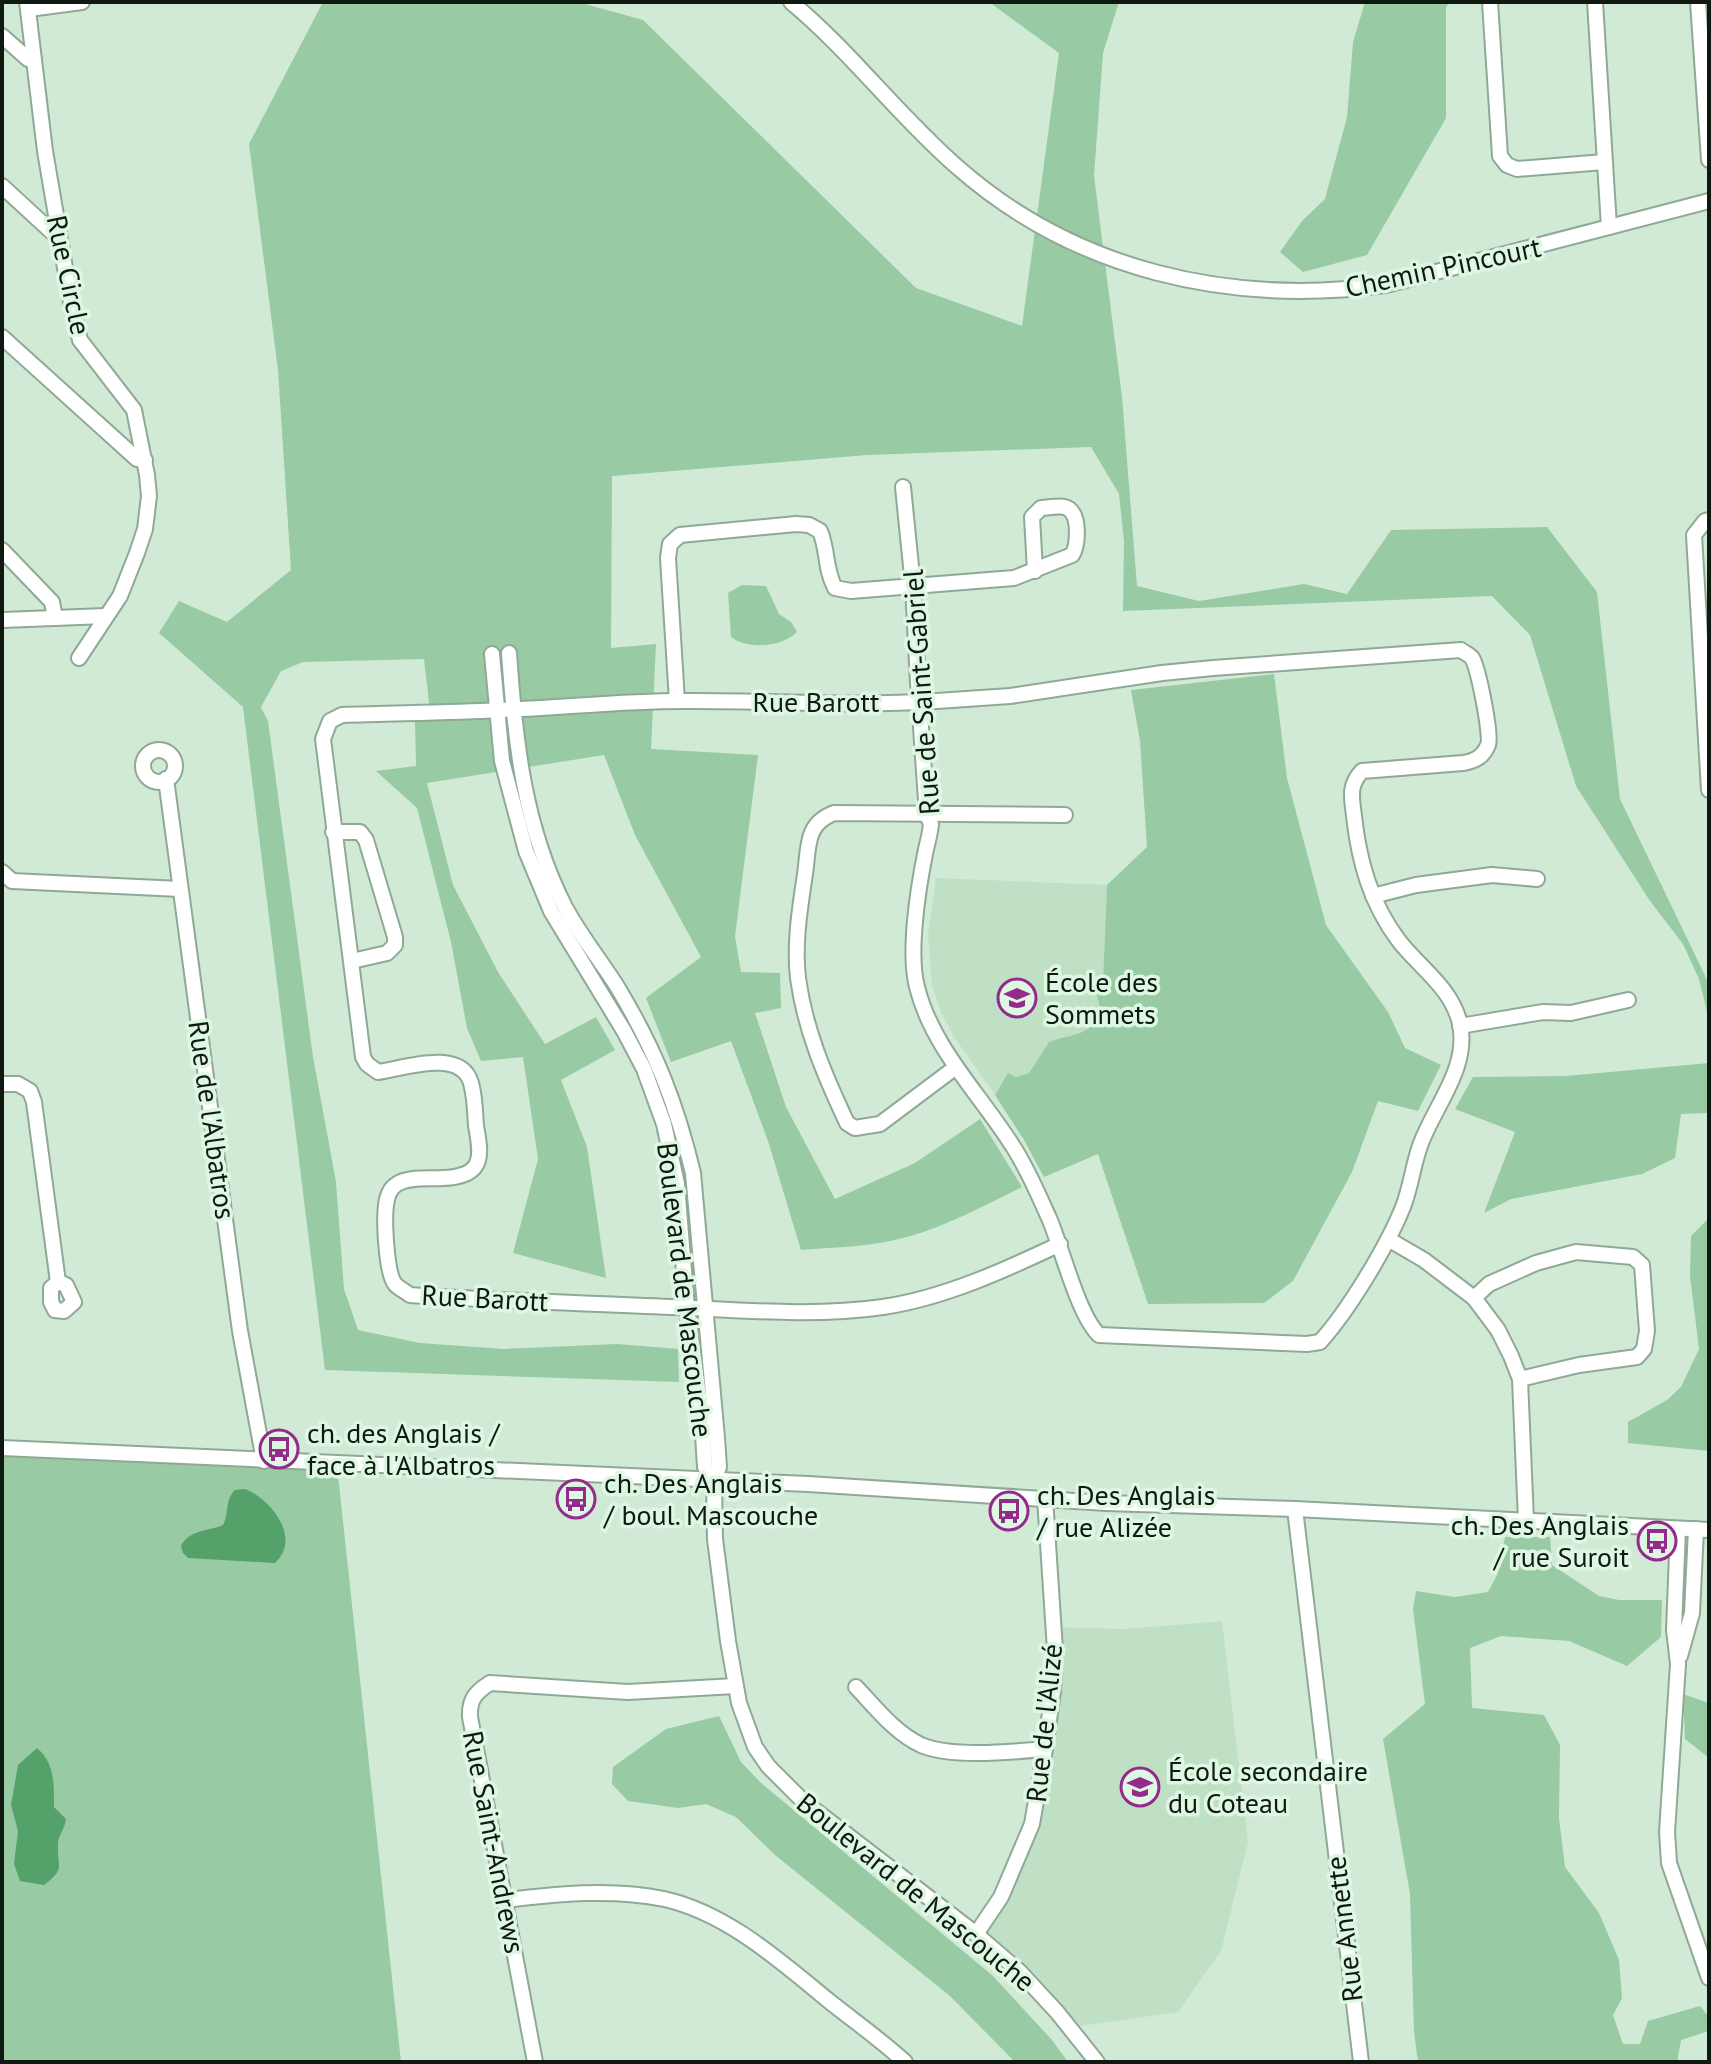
<svg xmlns="http://www.w3.org/2000/svg" width="1711" height="2064" viewBox="0 0 1711 2064" font-family="'PT Sans',sans-serif">
  <style>
    .built { fill: #c0e0c6 }
    .green { fill: #98caa4 }
    .water { fill: #54a26a }
    .lines { fill: none; stroke-linecap: round; stroke-linejoin: round }
    .minor-casing { stroke: #90a895; stroke-width: 18 }
    .minor { stroke: #fff; stroke-width: 14 }
    .labels { text-anchor: middle; stroke-width: 7; stroke-linejoin: round; paint-order: stroke }
    .street-label { font-size: 28px; fill: #0f1811; stroke: #def7e3 }
    .poi-label { font-size: 28px; fill: #0f1811; stroke: #def7e3; text-anchor: start }
  </style>
  <rect width="100%" height="100%" fill="#d1ead6"/>
  <g class="built">
    <path d="M 936,878 L 1107,885 L 1103,981 L 1094,983 L 1101,1012 L 1095,1024 L 1085,1032 L 1049,1042 L 1029,1073 L 1016,1077 L 1008,1073 L 995,1095 L 954,1037 L 941,1012 L 932,985 L 928,934 Z"/>
    <path d="M 1222,1621 L 1248,1842 L 1221,1951 L 1178,2012 L 1081,2026 L 1013,1957 L 976,1934 L 1015,1865 L 1045,1749 L 1052,1627 L 1125,1629 Z"/>
  </g>
  <g class="green">
    <path d="M 323,2 L 578,2 L 643,20 L 916,288 L 1022,326 L 1059,53 L 989,2 L 1119,2 L 1103,53 L 1094,176 L 1122,397 L 1137,586 L 1199,601 L 1304,584 L 1347,594 L 1391,530 L 1547,527 L 1597,592 L 1620,799 L 1709,984 L 1709,1020 L 1699,979 L 1683,944 L 1650,901 L 1576,786 L 1530,635 L 1492,596 L 1123,611 L 1124,541 L 1119,494 L 1091,447 L 867,455 L 612,476 L 611,648 L 656,644 L 651,749 L 758,755 L 735,936 L 741,972 L 780,973 L 781,1008 L 755,1013 L 786,1107 L 835,1199 L 915,1163 L 980,1119 L 1022,1187 C 985,1205 947,1226 907,1237 C 873,1247 836,1247 801,1250 L 768,1141 L 731,1041 L 671,1062 L 646,998 L 701,957 L 635,835 L 604,755 L 427,783 L 453,885 L 498,972 L 545,1044 L 596,1017 L 615,1050 L 561,1080 L 587,1147 L 606,1278 L 513,1253 L 538,1159 L 523,1057 L 481,1061 L 467,1028 L 451,942 L 417,808 L 376,771 L 416,766 L 415,722 L 431,720 L 424,659 L 303,662 L 281,671 L 261,707 L 268,721 L 313,1057 L 336,1182 L 344,1289 L 358,1330 L 420,1343 L 504,1349 L 617,1344 L 678,1349 L 679,1382 L 325,1370 L 243,707 L 159,633 L 179,601 L 227,622 L 291,570 L 278,370 L 249,144 Z"/>
    <path d="M 1365,2 L 1449,2 L 1446,8 L 1446,118 L 1367,255 L 1303,272 L 1280,252 L 1302,221 L 1325,199 L 1347,117 L 1353,42 Z"/>
    <path d="M 742,585 L 766,586 L 779,614 L 791,622 L 797,632 C 783,647 747,650 731,637 L 728,593 Z"/>
    <path d="M 1274,674 L 1287,778 L 1326,925 L 1388,1012 L 1405,1048 L 1441,1065 L 1418,1111 L 1378,1101 L 1352,1172 L 1293,1281 L 1264,1303 L 1148,1304 L 1098,1154 L 1044,1177 L 1024,1140 L 995,1095 L 1008,1073 L 1016,1077 L 1029,1073 L 1049,1042 C 1073,1033 1088,1038 1101,1012 L 1094,983 L 1103,981 L 1107,885 L 1147,847 L 1140,741 L 1131,690 Z"/>
    <path d="M 1709,1063 L 1709,1113 L 1681,1114 L 1675,1158 L 1642,1174 L 1511,1199 L 1484,1213 L 1515,1132 L 1455,1109 L 1473,1077 L 1566,1076 Z"/>
    <path d="M 1709,1218 L 1709,1451 L 1628,1443 L 1628,1422 L 1667,1400 L 1681,1387 L 1699,1349 L 1690,1276 L 1691,1236 Z"/>
    <path d="M 2,1448 L 337,1465 L 401,2062 L 2,2062 Z"/>
    <path d="M 1505,1537 L 1550,1537 L 1552,1565 L 1599,1596 L 1619,1600 L 1662,1600 L 1661,1637 L 1627,1666 L 1569,1641 L 1501,1636 L 1470,1648 L 1472,1708 L 1544,1715 L 1560,1745 L 1559,1818 L 1565,1867 L 1599,1913 L 1619,1960 L 1622,1998 L 1613,2015 L 1623,2044 L 1640,2044 L 1648,2021 L 1700,2006 L 1709,2017 L 1709,2031 L 1681,2040 L 1677,2062 L 1418,2062 L 1414,2032 L 1410,1894 L 1383,1739 L 1425,1704 L 1413,1609 L 1416,1591 L 1455,1597 L 1488,1592 L 1497,1575 Z"/>
    <path d="M 1683,1694 L 1709,1703 L 1709,1758 L 1685,1739 Z"/>
    <path d="M 719,1716 L 741,1762 L 761,1783 L 993,1976 L 1052,2040 L 1068,2062 L 1015,2062 L 950,1996 L 775,1855 L 736,1817 L 706,1804 L 678,1808 L 628,1801 L 612,1784 L 613,1767 L 666,1729 Z"/>
  </g>
  <g class="water">
    <path d="M 245,1489 C 271,1499 302,1538 275,1563 L 188,1558 L 183,1553 L 181,1546 C 190,1529 207,1532 223,1525 C 229,1514 225,1499 235,1490 Z"/>
    <path d="M 37,1748 C 55,1763 54,1785 54,1807 L 66,1819 C 65,1829 58,1835 58,1844 C 57,1868 66,1868 44,1885 L 20,1881 L 14,1864 L 18,1831 L 11,1805 L 18,1765 Z"/>
  </g>
  <g class="lines">
    <defs>
      <g id="minor">
        <path d="M 27,2 L 45,151 L 71,303 L 80,340 L 134,410 L 147,475 L 149,496 L 145,529 L 137,553 L 120,596 L 79,658"/>
        <path d="M 791,2 C 850,51 897,114 955,165 C 1074,271 1230,306 1386,285 L 1709,201"/>
        <path d="M 1490,2 L 1500,156 L 1507,165 L 1517,169 L 1604,162"/>
        <path d="M 1595,2 L 1609,227"/>
        <path d="M 1698,2 L 1709,160"/>
        <path d="M 29,9 L 82,2"/>
        <path d="M 2,36 L 28,59 L 34,60"/>
        <path d="M 2,186 L 53,233 L 59,235"/>
        <path d="M 2,337 L 137,459 L 145,460"/>
        <path d="M 903,487 L 913,586 L 918,683 C 919,693 919,703 920,713 L 927,815 L 931,824 C 930,835 927,844 925,854 C 918,889 908,953 917,987 C 932,1048 981,1095 1014,1148 C 1028,1170 1038,1194 1049,1218 C 1062,1248 1078,1315 1099,1335 L 1307,1344 L 1320,1342 C 1348,1311 1387,1247 1403,1207 C 1411,1187 1413,1164 1421,1143 C 1436,1104 1469,1067 1460,1024 C 1452,988 1420,968 1399,941 C 1371,904 1359,862 1354,816 C 1352,798 1348,786 1362,771 L 1463,763 C 1475,761 1483,757 1488,745 C 1492,736 1478,667 1472,658 C 1470,655 1463,652 1461,650 L 1213,668 L 1162,673 L 1010,696 L 937,701 L 936,701 C 851,707 766,700 681,701 C 621,701 560,708 500,710 C 447,713 395,713 342,715 L 330,721 L 323,739 L 363,1057 L 367,1064 L 378,1072 C 405,1068 461,1048 471,1083 C 475,1097 475,1112 476,1126 C 478,1138 483,1158 474,1168 C 457,1186 414,1172 397,1184 C 390,1188 387,1197 386,1205 C 384,1219 386,1273 395,1284 C 398,1288 405,1291 410,1295 C 497,1301 584,1303 671,1307 C 741,1310 813,1317 883,1307 C 944,1298 1005,1270 1060,1244"/>
        <path d="M 1709,520 L 1705,521 L 1694,535 L 1709,790"/>
        <path d="M 2,550 L 52,602 L 55,618"/>
        <path d="M 2,620 L 106,616"/>
        <path d="M 509,653 C 515,741 524,827 565,907 C 580,935 601,961 618,988 C 655,1050 676,1102 693,1173 L 717,1438 L 719,1467 L 714,1481 L 715,1539 L 728,1641 L 739,1703 L 755,1747 L 768,1766 L 803,1801 L 976,1934 L 1020,1972 L 1057,2012 L 1097,2062"/>
        <path d="M 492,654 L 502,761 L 526,851 L 551,911 L 624,1031 L 644,1069 L 664,1124 L 677,1184 L 687,1308 L 702,1419 L 705,1467 L 714,1481"/>
        <path d="M 677,701 L 668,558 L 670,544 L 680,535 L 796,524 L 809,525 L 820,531 C 828,550 825,570 835,588 L 851,591 L 1014,578 L 1072,555 C 1078,546 1080,517 1069,509 C 1062,504 1049,508 1041,508 L 1032,517 L 1035,571"/>
        <circle cx="159" cy="766" r="16"/>
        <path d="M 166,779 L 240,1331 L 264,1461"/>
        <path d="M 333,832 L 360,832 L 366,840 L 395,937 L 395,945 L 387,953 L 352,961"/>
        <path d="M 2,872 L 12,881 L 180,889"/>
        <path d="M 1373,896 L 1416,885 L 1492,875 L 1537,879"/>
        <path d="M 1460,1026 L 1543,1012 L 1571,1013 L 1628,1000"/>
        <path d="M 956,1067 L 880,1124 L 855,1128 L 847,1123 C 825,1076 805,1030 798,978 C 794,943 800,908 805,874 C 809,847 805,824 834,813 L 1065,815"/>
        <path d="M 2,1084 L 18,1084 L 30,1091 L 34,1102 L 58,1282"/>
        <path d="M 1388,1239 L 1424,1260 L 1474,1298 L 1498,1330 L 1511,1356 L 1520,1379 L 1526,1521"/>
        <path d="M 58,1282 L 66,1285 L 74,1302 L 64,1311 L 55,1310 L 51,1302 L 51,1288 Z"/>
        <path d="M 1474,1298 L 1489,1284 L 1536,1263 L 1576,1252 L 1633,1257 L 1642,1265 L 1647,1331 L 1644,1349 L 1637,1357 L 1579,1365 L 1520,1379"/>
        <path d="M 2,1448 L 808,1484 L 1106,1503 L 1295,1509 L 1709,1530"/>
        <path d="M 1295,1509 L 1361,2062"/>
        <path d="M 1678,1529 L 1674,1630 L 1678,1664 L 1667,1832 L 1669,1863 L 1709,1978"/>
        <path d="M 1680,1656 L 1692,1613 L 1696,1529"/>
        <path d="M 856,1687 C 875,1707 895,1733 921,1745 C 951,1758 1011,1752 1045,1749"/>
        <path d="M 506,1900 C 558,1894 611,1888 664,1899 C 727,1913 780,1961 829,2001 C 854,2021 881,2040 905,2062"/>
        <path d="M 976,1934 L 1001,1897 L 1032,1824 L 1045,1749 L 1053,1691 L 1055,1650 L 1045,1498"/>
        <path d="M 535,2062 L 470,1717 C 469,1699 476,1692 490,1683 L 628,1692 L 735,1686"/>
      </g>
    </defs>
    <use href="#minor" class="minor-casing"/>
    <use href="#minor" class="minor"/>
  </g>
  <defs>
    <symbol id="school-ring" viewBox="-11 -11 22 22"><circle r="9.5" fill="#def7e3" stroke="#942a8c" stroke-width="1.5"/><path d="M0-5L7-2L0 1L-7-2ZM-4 1L0 2.5L4 1V4Q0 6-4 4Z" fill="#942a8c"/></symbol>
    <symbol id="bus-ring" viewBox="-11 -11 22 22"><circle r="9.5" fill="#def7e3" stroke="#942a8c" stroke-width="1.5"/><path d="M-5-6H5V4H4V6H2V4H-2V6H-4V4H-5ZM-3.5-4V0h7V-4ZM-3.5 1.2v1.5H-2V1.2ZM2 1.2v1.5H3.5V1.2Z" fill="#942a8c"/></symbol>
  </defs>
  <g fill-rule="evenodd">
    <use href="#school-ring" x="995" y="976" width="44" height="44"/>
    <use href="#bus-ring" x="257" y="1427" width="44" height="44"/>
    <use href="#bus-ring" x="554" y="1477" width="44" height="44"/>
    <use href="#bus-ring" x="987" y="1489" width="44" height="44"/>
    <use href="#bus-ring" x="1635" y="1519" width="44" height="44"/>
    <use href="#school-ring" x="1118" y="1765" width="44" height="44"/>
  </g>
  <g class="labels">
    <g class="street-label">
      <text transform="translate(1443 267) rotate(-12)" y="10">Chemin Pincourt</text>
      <text transform="translate(69 275) rotate(78)" y="10">Rue Circle</text>
      <text transform="translate(921 692) rotate(-94)" y="10">Rue de Saint-Gabriel</text>
      <text x="816" y="712">Rue Barott</text>
      <text transform="translate(212 1120) rotate(82)" y="10">Rue de l'Albatros</text>
      <text transform="translate(685 1290) rotate(83)" y="10">Boulevard de Mascouche</text>
      <text transform="translate(485 1298) rotate(3)" y="10">Rue Barott</text>
      <text transform="translate(1044 1723) rotate(-84)" y="10">Rue de l'Alizé</text>
      <text transform="translate(494 1842) rotate(79)" y="10">Rue Saint-Andrews</text>
      <text transform="translate(916 1892) rotate(39)" y="10">Boulevard de Mascouche</text>
      <text transform="translate(1344 1929) rotate(-97)" y="10">Rue Annette</text>
    </g>
    <g class="poi-label">
      <text x="1045" y="992">École des<tspan x="1045" dy="32">Sommets</tspan></text>
      <text x="307" y="1443">ch. des Anglais /<tspan x="307" dy="32">face à l'Albatros</tspan></text>
      <text x="604" y="1493">ch. Des Anglais<tspan x="604" dy="32">/ boul. Mascouche</tspan></text>
      <text x="1037" y="1505">ch. Des Anglais<tspan x="1037" dy="32">/ rue Alizée</tspan></text>
      <text x="1629" y="1535" text-anchor="end">ch. Des Anglais<tspan x="1629" dy="32">/ rue Suroit</tspan></text>
      <text x="1168" y="1781">École secondaire<tspan x="1168" dy="32">du Coteau</tspan></text>
    </g>
  </g>
  <rect width="1711" height="2064" fill="none" stroke="#0f1811" stroke-width="8"/>
</svg>
